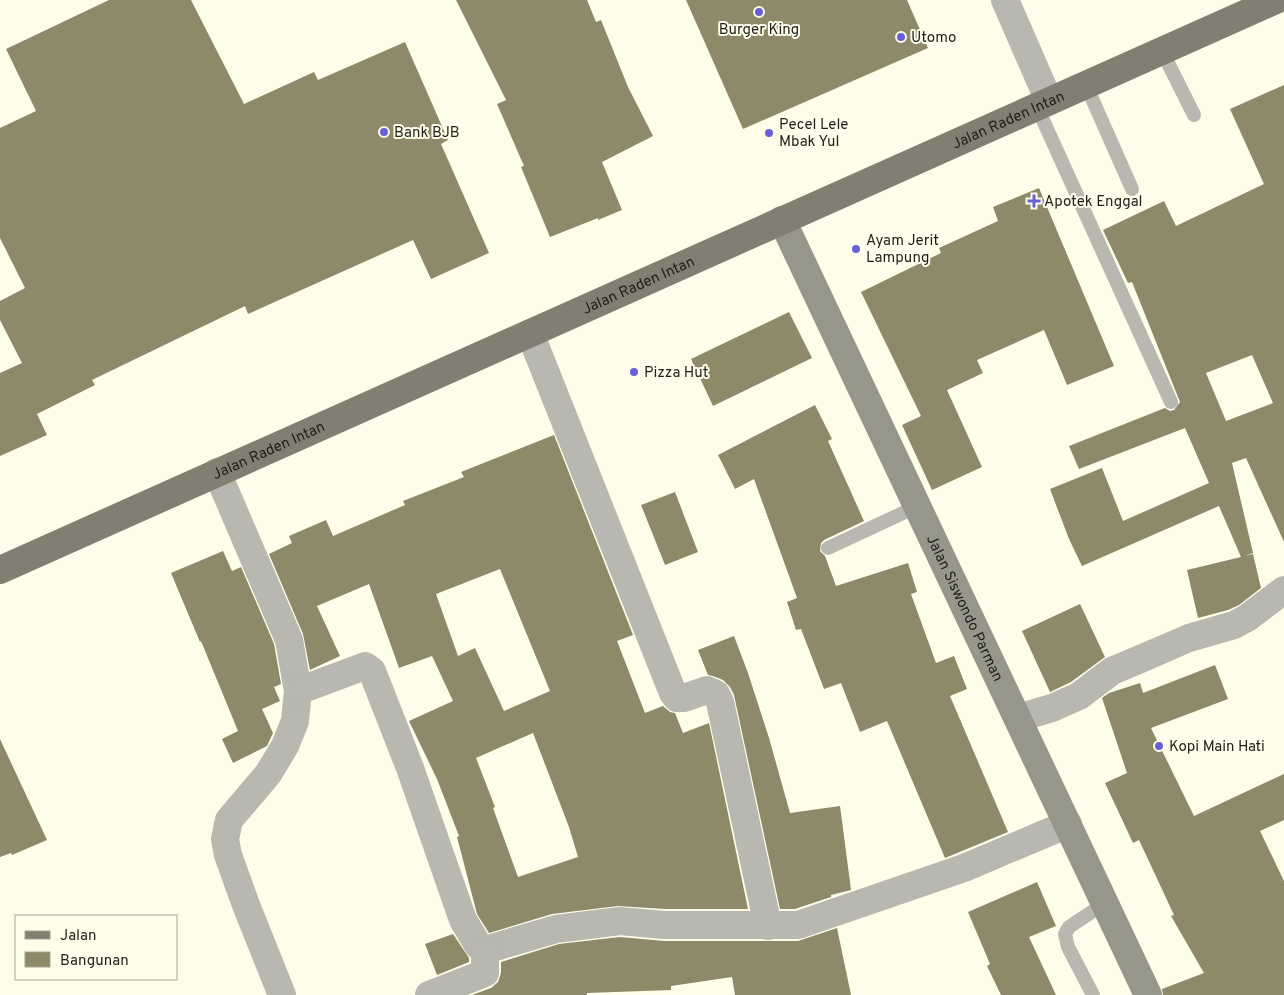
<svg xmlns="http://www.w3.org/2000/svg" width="1284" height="995" viewBox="0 0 1284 995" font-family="Overpass,sans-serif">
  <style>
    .building { fill: #8d8969; fill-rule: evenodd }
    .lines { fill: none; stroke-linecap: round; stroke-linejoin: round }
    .lane { stroke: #b8b7b0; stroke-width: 14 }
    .street { stroke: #b8b7b0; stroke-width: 28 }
    .secondary { stroke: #97968b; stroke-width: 28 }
    .primary { stroke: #807f71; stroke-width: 28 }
    .poi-dot { fill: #6960d9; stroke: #fefdea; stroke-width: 2 }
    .labels { text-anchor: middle; stroke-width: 4; stroke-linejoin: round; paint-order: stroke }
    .poi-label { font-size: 15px; fill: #201f19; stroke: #fefdea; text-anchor: start }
    .street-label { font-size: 15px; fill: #201f19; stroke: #fefdea }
  </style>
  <rect width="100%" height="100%" fill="#fefdea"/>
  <g class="building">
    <path d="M 109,0 L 191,0 L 244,104 L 314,72 L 318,80 L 405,42 L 448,140 L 441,144 L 489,253 L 431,279 L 413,240 L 248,314 L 245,306 L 92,380 L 95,385 L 37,414 L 47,435 L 0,456 L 0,373 L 22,363 L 0,320 L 0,301 L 25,288 L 0,238 L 0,128 L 36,111 L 6,49 Z"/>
    <path d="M 456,0 L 587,0 L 596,22 L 601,20 L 628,87 L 653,136 L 602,162 L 622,210 L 598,220 L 598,218 L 550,237 L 521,167 L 524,166 L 497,104 L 506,100 Z"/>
    <path d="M 686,0 L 907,0 L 928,48 L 743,129 Z"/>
    <path d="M 1284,85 L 1284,542 L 1246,458 L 1232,463 L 1253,553 L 1245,556 L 1253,554 L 1261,588 L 1239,605 L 1228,610 L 1198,618 L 1187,570 L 1241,557 L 1219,506 L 1082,566 L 1069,539 L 1050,489 L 1102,468 L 1123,521 L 1209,483 L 1185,428 L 1079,469 L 1069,446 L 1165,408 L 1170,411 L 1174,410 L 1180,402 L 1132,282 L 1128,283 L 1103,230 L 1164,201 L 1176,226 L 1264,184 L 1230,109 ZM 1252,355 L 1273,403 L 1226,421 L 1206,373 Z"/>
    <path d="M 1039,188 L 1114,366 L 1067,385 L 1044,330 L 977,360 L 983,373 L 947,390 L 982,467 L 932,490 L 902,425 L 921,416 L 861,292 L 941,253 L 939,248 L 998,221 L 993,207 Z"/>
    <path d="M 789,312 L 812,358 L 713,406 L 691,359 Z"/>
    <path d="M 815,405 L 832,439 L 828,441 L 864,521 L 824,540 L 821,543 L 820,551 L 825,556 L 836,586 L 908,563 L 917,592 L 911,594 L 936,663 L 954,656 L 967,689 L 950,696 L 1008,832 L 945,858 L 887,721 L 860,732 L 841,683 L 824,689 L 801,629 L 796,630 L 787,602 L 797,598 L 754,479 L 735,489 L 718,455 Z"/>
    <path d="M 554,435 L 633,635 L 617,641 L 645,713 L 663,706 L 670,712 L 675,713 L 683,733 L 709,723 L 748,909 L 665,909 L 618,906 L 552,914 L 489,933 L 477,914 L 457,837 L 459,836 L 437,779 L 409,721 L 453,701 L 432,656 L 399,668 L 369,584 L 317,606 L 340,656 L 310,670 L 303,634 L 269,554 L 292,543 L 289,536 L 326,520 L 333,536 L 405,505 L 403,501 L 464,477 L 461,472 ZM 500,569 L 550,691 L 504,711 L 475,648 L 458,656 L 436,594 ZM 533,733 L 569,827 L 578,857 L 518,877 L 493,808 L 495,807 L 476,758 Z"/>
    <path d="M 675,492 L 698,552 L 665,565 L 641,505 Z"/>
    <path d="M 223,551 L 232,571 L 241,567 L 274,644 L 281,684 L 274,687 L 280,701 L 262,709 L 273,733 L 267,746 L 233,763 L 222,739 L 238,731 L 201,641 L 200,642 L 171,573 Z"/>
    <path d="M 1080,604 L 1105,657 L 1071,682 L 1050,692 L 1022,631 Z"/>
    <path d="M 734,636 L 748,673 L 769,738 L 790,813 L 840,806 L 851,890 L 831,895 L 831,897 L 795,909 L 780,909 L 734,695 L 730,687 L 723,680 L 713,676 L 708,675 L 698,650 Z"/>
    <path d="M 1215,665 L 1228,699 L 1151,728 L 1194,816 L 1284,774 L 1284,820 L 1260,831 L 1284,881 L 1284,995 L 1163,995 L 1162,989 L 1204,973 L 1171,916 L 1174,915 L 1139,840 L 1133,843 L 1105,783 L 1127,773 L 1102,698 L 1109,693 L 1140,683 L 1143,693 Z"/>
    <path d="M 0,739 L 47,840 L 12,855 L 11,853 L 0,857 Z"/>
    <path d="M 1037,882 L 1056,926 L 1029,937 L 1056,995 L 1001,995 L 987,966 L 990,964 L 968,912 Z"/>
    <path d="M 837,928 L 851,995 L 735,995 L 732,977 L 671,986 L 671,990 L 587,993 L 587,995 L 472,995 L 491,988 L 498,982 L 501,973 L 501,962 L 559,944 L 620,937 L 664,941 L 798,941 Z"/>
    <path d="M 453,934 L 469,958 L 469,962 L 437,975 L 425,944 Z"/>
  </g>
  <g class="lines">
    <g class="lane">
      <path d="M 1162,51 L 1194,115"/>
      <path d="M 1086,85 L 1132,189"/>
      <path d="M 1037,107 L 1171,402"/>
      <path d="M 828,548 L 918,506"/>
      <path d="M 1093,995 L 1068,947 L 1065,934 L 1069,927 L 1105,903"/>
    </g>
    <g class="street">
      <path d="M 1005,0 L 1049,101"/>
      <path d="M 530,333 L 673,693 L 677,698 L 684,698 L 707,690 L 716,694 L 720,702 L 768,926"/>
      <path d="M 217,472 L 289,640 L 298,691 L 295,721 L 285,746 L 268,774 L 229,820 L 225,839 L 228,855 L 246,905 L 282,995"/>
      <path d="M 298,691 L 365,666 L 372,671 L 410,768 L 463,920 L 478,945 L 485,950 L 556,929 L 620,921 L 664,925 L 798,925 L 964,868 L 1068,824"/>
      <path d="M 1018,718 L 1052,708 L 1079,696 L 1112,671 L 1138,660 L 1189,638 L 1234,625 L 1247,618 L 1284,590"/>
      <path d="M 429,995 L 485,973 L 485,950"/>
    </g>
    <path class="secondary" id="s1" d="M 782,220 L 1148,995"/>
    <path class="primary" id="s2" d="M 0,570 L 1276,0"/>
  </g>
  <g class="poi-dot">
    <circle cx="759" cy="12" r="5"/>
    <circle cx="901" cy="37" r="5"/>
    <circle cx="384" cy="132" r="5"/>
    <circle cx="769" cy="133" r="5"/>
    <path d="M1031.5 193.5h5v5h5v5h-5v5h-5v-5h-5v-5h5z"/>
    <circle cx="856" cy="249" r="5"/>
    <circle cx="634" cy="372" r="5"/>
    <circle cx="1159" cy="746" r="5"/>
  </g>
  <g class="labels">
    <g class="poi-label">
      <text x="759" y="34" text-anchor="middle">Burger King</text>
      <text x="911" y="42">Utomo</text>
      <text x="779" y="129">Pecel Lele<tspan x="779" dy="17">Mbak Yul</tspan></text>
      <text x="394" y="137">Bank BJB</text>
      <text x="1044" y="206">Apotek Enggal</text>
      <text x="866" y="245">Ayam Jerit<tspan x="866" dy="17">Lampung</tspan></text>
      <text x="644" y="377">Pizza Hut</text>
      <text x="1169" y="751">Kopi Main Hati</text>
    </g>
    <g class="street-label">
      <text dy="5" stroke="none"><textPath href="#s2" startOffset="1104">Jalan Raden Intan</textPath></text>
      <text dy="5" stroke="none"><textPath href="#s2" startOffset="699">Jalan Raden Intan</textPath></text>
      <text dy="5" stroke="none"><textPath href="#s2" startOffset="294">Jalan Raden Intan</textPath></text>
      <text dy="5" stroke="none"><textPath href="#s1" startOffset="429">Jalan Siswondo Parman</textPath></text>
    </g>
  </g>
  <rect x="15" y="915" width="162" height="65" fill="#fefdea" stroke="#a5a496"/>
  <rect x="25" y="931" width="25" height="8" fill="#807f71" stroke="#a5a496"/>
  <text x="60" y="940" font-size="15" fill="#201f19">Jalan</text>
  <rect x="25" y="952" width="25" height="15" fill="#8d8969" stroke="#a5a496"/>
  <text x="60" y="965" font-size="15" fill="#201f19">Bangunan</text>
</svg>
